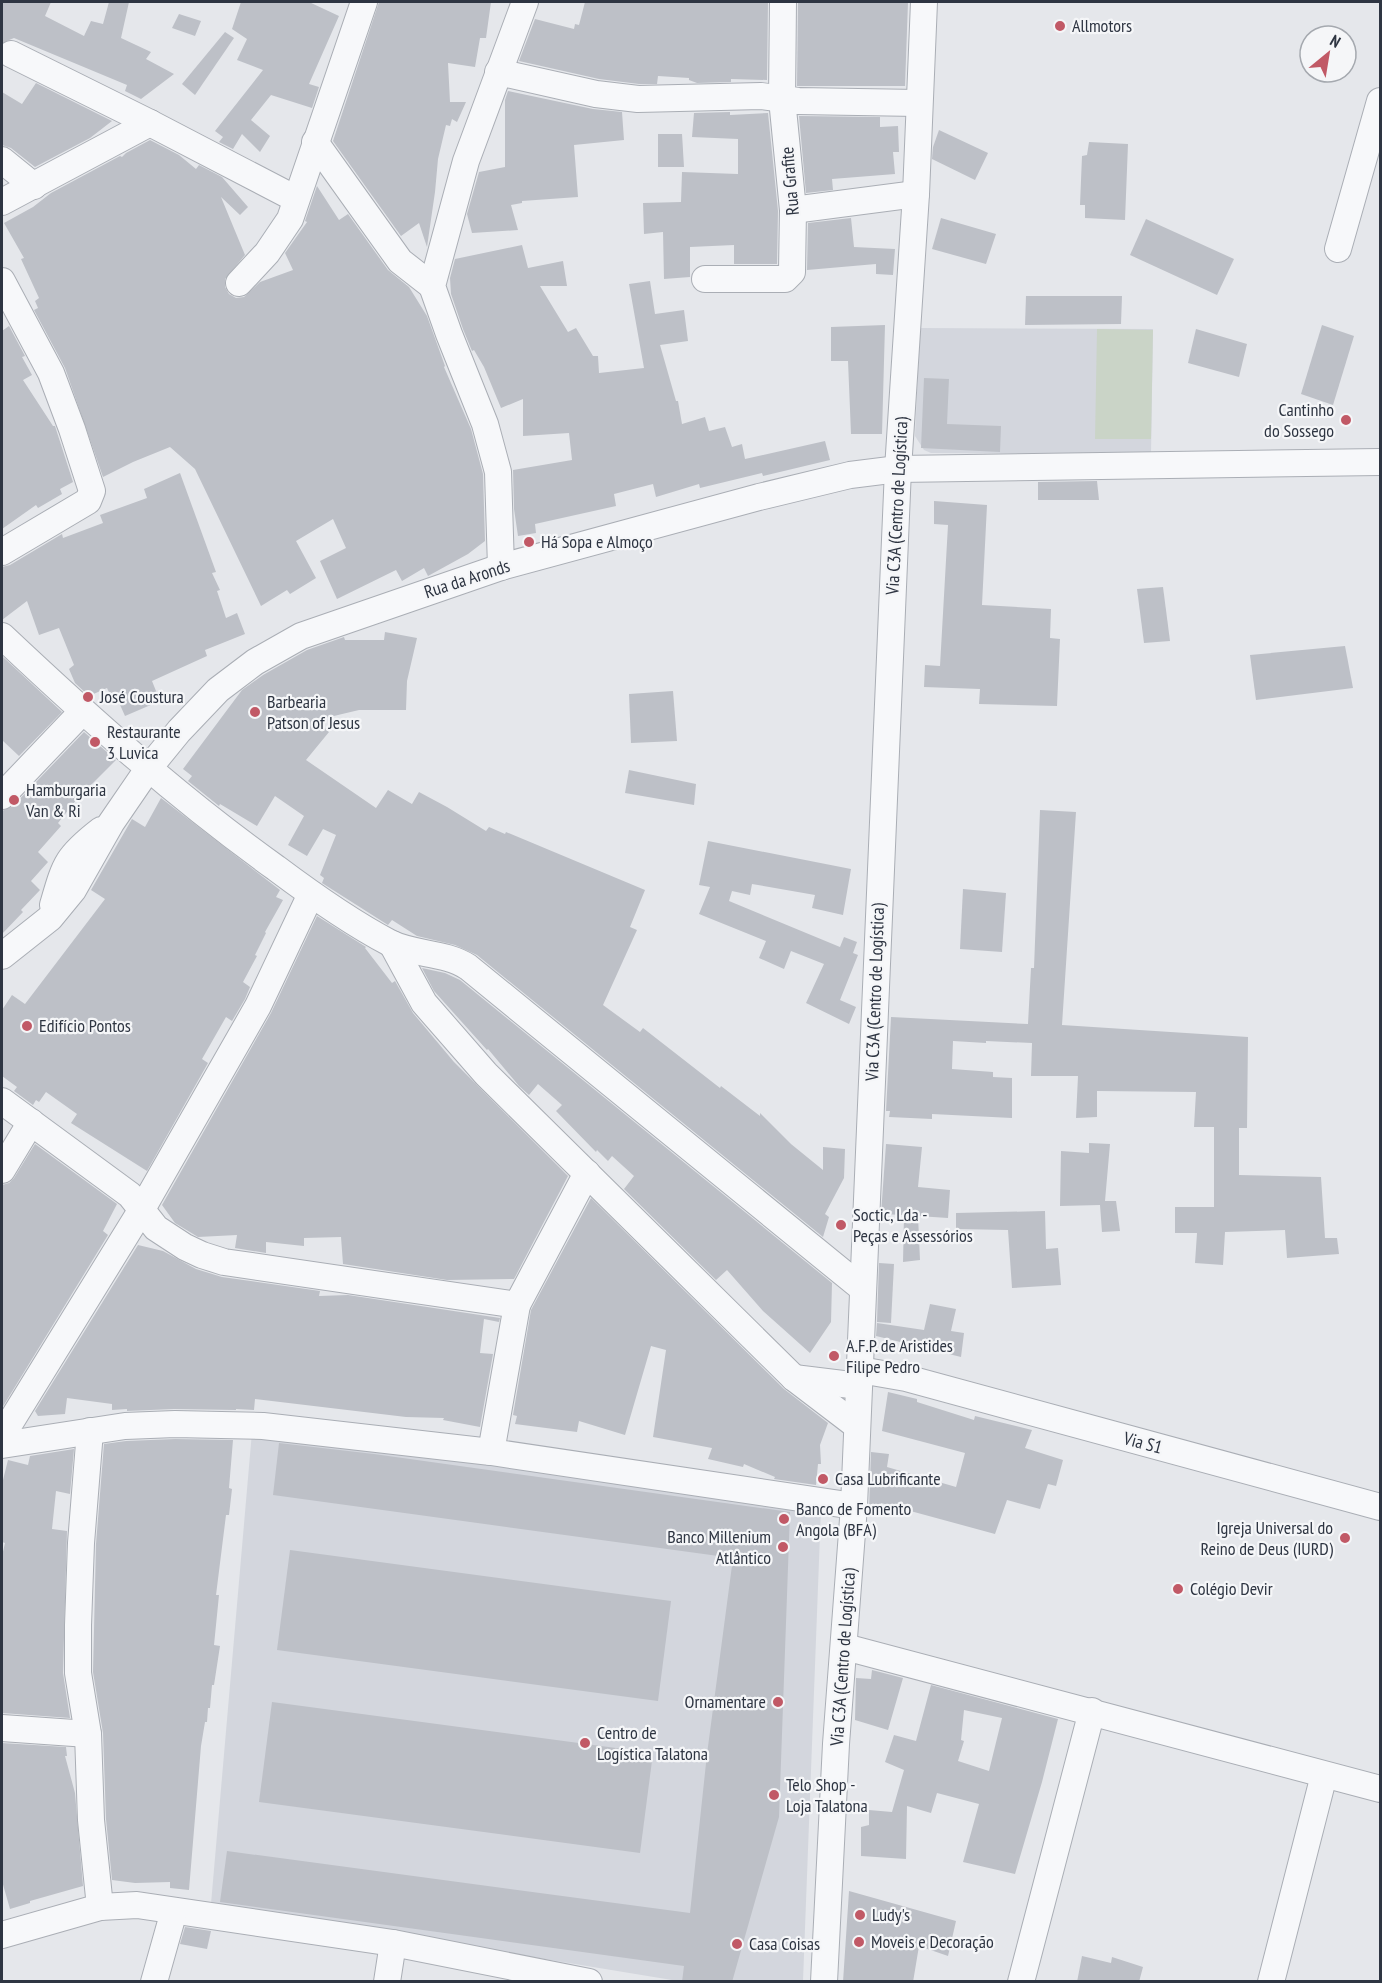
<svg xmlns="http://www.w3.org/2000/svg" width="1382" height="1983" viewBox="0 0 1382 1983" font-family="'PT Sans Narrow',sans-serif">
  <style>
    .built { fill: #d3d6dd }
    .green { fill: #cad4c7 }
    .building { fill: #bdc0c7; fill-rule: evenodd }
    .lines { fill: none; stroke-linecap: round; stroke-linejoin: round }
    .minor-casing { stroke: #aaaeb5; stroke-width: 28 }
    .minor { stroke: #f7f8fa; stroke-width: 26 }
    .poi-dot { fill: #c15966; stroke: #f5f6f8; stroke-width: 2 }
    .labels { text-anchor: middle; stroke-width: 4.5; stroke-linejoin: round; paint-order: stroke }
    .poi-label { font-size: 18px; fill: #2e3542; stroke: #f5f6f8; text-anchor: start }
    .street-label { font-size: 18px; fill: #2e3542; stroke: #f5f6f8 }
  </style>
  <rect width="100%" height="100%" fill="#e5e7eb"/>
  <g class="built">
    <path d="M 920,328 L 1153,329 L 1151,454 L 931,453 L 924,450 L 915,436 Z"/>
    <path d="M 252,1432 L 821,1508 L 803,1981 L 678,1981 L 211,1904 Z"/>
  </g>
  <path class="green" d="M 1097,329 L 1153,330 L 1151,439 L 1095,439 Z"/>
  <g class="building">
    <path d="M 2,2 L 51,2 L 45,16 L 84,36 L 91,21 L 103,24 L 109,2 L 129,2 L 121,38 L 151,52 L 146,59 L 174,74 L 141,99 L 125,91 L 127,85 L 14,38 L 2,43 Z"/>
    <path d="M 241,2 L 309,2 L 339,16 L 309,84 L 319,87 L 312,108 L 271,95 L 251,120 L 270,136 L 260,152 L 242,134 L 233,149 L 219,142 L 223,137 L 215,131 L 263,70 L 237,60 L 247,39 L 232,29 Z"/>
    <path d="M 379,2 L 491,2 L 486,38 L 480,38 L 475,67 L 448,63 L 450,102 L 466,102 L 457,122 L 452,119 L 450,126 L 446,125 L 438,159 L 435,192 L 427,247 L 419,223 L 401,236 L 333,141 Z"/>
    <path d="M 585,2 L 768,2 L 767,80 L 731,79 L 731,82 L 697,83 L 689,80 L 689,78 L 658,76 L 657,84 L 639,84 L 599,79 L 519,61 L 535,19 L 574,29 L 575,24 L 579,25 Z"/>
    <path d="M 798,2 L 908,2 L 905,86 L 797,86 Z"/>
    <path d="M 179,14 L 201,21 L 195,36 L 172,28 Z"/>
    <path d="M 225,32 L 234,38 L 195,95 L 182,84 Z"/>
    <path d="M 36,83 L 112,121 L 90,138 L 35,167 L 11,148 L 2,145 L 2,92 L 22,104 Z"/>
    <path d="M 508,91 L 593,109 L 622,112 L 624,140 L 574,145 L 578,197 L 522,201 L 522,203 L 511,205 L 518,230 L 472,233 L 467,214 L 479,172 L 505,167 L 505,100 Z"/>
    <path d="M 730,112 L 730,115 L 768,113 L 778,211 L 777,264 L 734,264 L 734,245 L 690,247 L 690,277 L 664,279 L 663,232 L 644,234 L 643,203 L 681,202 L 682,172 L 738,174 L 738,139 L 692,137 L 694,113 Z"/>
    <path d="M 799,116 L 880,117 L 880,127 L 898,126 L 899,152 L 893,152 L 895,174 L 832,179 L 833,190 L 806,193 Z"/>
    <path d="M 939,130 L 988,153 L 975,180 L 932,159 L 933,147 Z"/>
    <path d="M 658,134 L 682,134 L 684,167 L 658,167 Z"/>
    <path d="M 150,140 L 179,155 L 196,169 L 199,165 L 222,177 L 248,207 L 240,215 L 221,197 L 245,255 L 225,279 L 225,287 L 229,294 L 236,298 L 244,297 L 260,282 L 293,270 L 285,253 L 307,222 L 305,221 L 317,186 L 339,220 L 348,214 L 388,270 L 409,287 L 427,316 L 445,366 L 444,367 L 471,429 L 483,474 L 485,541 L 468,554 L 428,576 L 424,568 L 402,581 L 396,570 L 337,599 L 320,561 L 346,548 L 333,519 L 296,541 L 316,578 L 290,594 L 287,590 L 261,606 L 195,469 L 170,447 L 133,462 L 103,477 L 65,368 L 34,310 L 38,308 L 35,301 L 39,298 L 21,259 L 24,258 L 4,223 L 33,207 L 51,193 L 120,156 L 122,157 L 126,153 Z"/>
    <path d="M 1089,142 L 1128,144 L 1125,220 L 1085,218 L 1085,205 L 1080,205 L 1082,156 L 1087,155 Z"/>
    <path d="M 851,218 L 854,247 L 895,249 L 893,275 L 876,274 L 876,264 L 807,270 L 808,223 Z"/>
    <path d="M 941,218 L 996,234 L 986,264 L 932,249 Z"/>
    <path d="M 1146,219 L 1234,259 L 1217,295 L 1130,255 Z"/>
    <path d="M 522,245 L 528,268 L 563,261 L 567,286 L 540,286 L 568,332 L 576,328 L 593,356 L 598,356 L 599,373 L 644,368 L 629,284 L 650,281 L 655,314 L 684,310 L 688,341 L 660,345 L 676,401 L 678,401 L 682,424 L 705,417 L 709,431 L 725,427 L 732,447 L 742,444 L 745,459 L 825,441 L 830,460 L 763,476 L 762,473 L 700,488 L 699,484 L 656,497 L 653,484 L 614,494 L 616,506 L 535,524 L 536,533 L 518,536 L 514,509 L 513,470 L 572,460 L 569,433 L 523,436 L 523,399 L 501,408 L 484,367 L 474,350 L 472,351 L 463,329 L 451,294 L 450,278 L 455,259 Z"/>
    <path d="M 1026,296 L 1122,296 L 1121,324 L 1025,325 Z"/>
    <path d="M 885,325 L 882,434 L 851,434 L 848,361 L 831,361 L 831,327 Z"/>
    <path d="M 1322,325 L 1354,336 L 1333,405 L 1301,394 Z"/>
    <path d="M 9,326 L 25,356 L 22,357 L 32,375 L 23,380 L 53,426 L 55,426 L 73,482 L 60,489 L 62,494 L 38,508 L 36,505 L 2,529 L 2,331 Z"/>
    <path d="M 1196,329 L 1247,344 L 1239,377 L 1188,363 Z"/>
    <path d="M 924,378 L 949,379 L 947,424 L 1001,426 L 1000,452 L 921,448 Z"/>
    <path d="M 180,473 L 216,572 L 212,573 L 220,590 L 217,591 L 226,618 L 237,613 L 245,634 L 205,650 L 207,656 L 152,681 L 160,701 L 125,716 L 117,698 L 112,699 L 107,688 L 89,696 L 75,683 L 69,669 L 74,665 L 59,628 L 39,635 L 27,601 L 2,620 L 2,567 L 10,565 L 62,534 L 63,538 L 103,523 L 100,515 L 147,498 L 144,489 Z"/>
    <path d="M 1097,481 L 1099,500 L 1038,500 L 1038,482 Z"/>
    <path d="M 934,501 L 987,505 L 982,605 L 1051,609 L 1050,638 L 1060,639 L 1057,706 L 979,704 L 980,689 L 924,687 L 925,665 L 940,666 L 948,525 L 934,524 Z"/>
    <path d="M 1163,587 L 1170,641 L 1144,643 L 1137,589 Z"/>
    <path d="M 385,632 L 417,638 L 407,681 L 406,710 L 359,710 L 317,720 L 329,732 L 306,760 L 376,808 L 388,790 L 412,804 L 419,792 L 447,807 L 486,831 L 489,827 L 505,834 L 506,832 L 645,890 L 630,927 L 637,930 L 603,1005 L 640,1032 L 643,1028 L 720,1088 L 721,1086 L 760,1116 L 760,1113 L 791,1144 L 823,1170 L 823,1147 L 845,1149 L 844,1178 L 825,1214 L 829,1217 L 823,1237 L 477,955 L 455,945 L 417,936 L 392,920 L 388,925 L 322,883 L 324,878 L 320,875 L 336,835 L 323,829 L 307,856 L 288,845 L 304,816 L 275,796 L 257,826 L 220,804 L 219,806 L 188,781 L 192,776 L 183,769 L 242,690 L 263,675 L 307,650 L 344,637 L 345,640 L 384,640 Z"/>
    <path d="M 1345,646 L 1353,688 L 1256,700 L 1250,655 Z"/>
    <path d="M 2,656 L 62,712 L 19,756 L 2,740 Z"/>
    <path d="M 673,691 L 677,741 L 631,743 L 629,694 Z"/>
    <path d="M 84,732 L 116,760 L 85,791 L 84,790 L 58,823 L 61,826 L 38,852 L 48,862 L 31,881 L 40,890 L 21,910 L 23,912 L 2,934 L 2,811 L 13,806 Z"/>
    <path d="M 629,770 L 696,784 L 694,805 L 625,793 Z"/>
    <path d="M 161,798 L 280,890 L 276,897 L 283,900 L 265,932 L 266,933 L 255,955 L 257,956 L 243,982 L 250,987 L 245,999 L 232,1021 L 226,1017 L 202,1059 L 208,1063 L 147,1171 L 71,1123 L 77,1114 L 46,1092 L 39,1102 L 36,1100 L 33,1105 L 14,1091 L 17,1087 L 2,1076 L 2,1010 L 12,995 L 25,1004 L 105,899 L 91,890 L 132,819 L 145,827 Z"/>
    <path d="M 1040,810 L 1076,812 L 1062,1025 L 1248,1037 L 1247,1128 L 1239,1128 L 1239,1175 L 1321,1177 L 1325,1238 L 1337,1238 L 1339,1254 L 1287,1258 L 1285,1230 L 1225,1232 L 1223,1265 L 1195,1263 L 1197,1233 L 1175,1233 L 1175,1207 L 1214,1207 L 1214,1127 L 1194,1127 L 1196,1092 L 1097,1091 L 1097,1117 L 1076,1118 L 1078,1076 L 1031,1076 L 1032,1043 L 986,1041 L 986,1043 L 953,1041 L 952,1069 L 993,1072 L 993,1077 L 1012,1078 L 1012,1118 L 932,1114 L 932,1119 L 889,1117 L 890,1111 L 886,1111 L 891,1017 L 1028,1024 L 1031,968 L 1034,968 Z"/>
    <path d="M 708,841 L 851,869 L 843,915 L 812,908 L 815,895 L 752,884 L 750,895 L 732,891 L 729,901 L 840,947 L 844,937 L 857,942 L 853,953 L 858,955 L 840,1000 L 856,1007 L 849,1024 L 806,1003 L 824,964 L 791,951 L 784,969 L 759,958 L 766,941 L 699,914 L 710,887 L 699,885 Z"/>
    <path d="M 963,889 L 1006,893 L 1002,952 L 960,949 Z"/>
    <path d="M 317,916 L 366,947 L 365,948 L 392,983 L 395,981 L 413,1013 L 454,1062 L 568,1176 L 514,1279 L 447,1280 L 343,1264 L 341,1237 L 304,1238 L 304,1246 L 266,1242 L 266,1253 L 235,1248 L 237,1235 L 198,1237 L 175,1223 L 162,1205 L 271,1013 Z"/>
    <path d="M 422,968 L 445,973 L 460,980 L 832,1283 L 831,1322 L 810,1353 L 763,1311 L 727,1270 L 716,1280 L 624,1189 L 634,1176 L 612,1156 L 608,1161 L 597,1150 L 596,1152 L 556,1111 L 562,1105 L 538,1084 L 529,1095 L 519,1086 L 488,1049 L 487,1050 L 434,991 Z"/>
    <path d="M 1089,1143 L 1110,1144 L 1105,1201 L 1116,1201 L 1120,1231 L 1102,1232 L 1100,1205 L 1060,1206 L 1061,1151 L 1089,1153 Z"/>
    <path d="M 35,1144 L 117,1204 L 103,1231 L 108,1235 L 2,1408 L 2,1185 L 9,1183 L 14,1178 Z"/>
    <path d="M 886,1144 L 922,1147 L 918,1187 L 950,1190 L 948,1218 L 918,1216 L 920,1260 L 903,1262 L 904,1215 L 881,1214 Z"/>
    <path d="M 591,1198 L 784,1389 L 828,1423 L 820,1445 L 821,1464 L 818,1464 L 816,1485 L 774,1479 L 775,1477 L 744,1464 L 743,1467 L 708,1459 L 712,1448 L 653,1437 L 666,1350 L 651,1346 L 625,1435 L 579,1421 L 577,1432 L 515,1424 L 517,1416 L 513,1415 L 531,1310 Z"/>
    <path d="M 1045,1211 L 1046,1249 L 1058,1248 L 1061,1285 L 1012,1288 L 1008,1230 L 956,1229 L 956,1213 Z"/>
    <path d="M 138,1245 L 163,1251 L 196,1269 L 222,1277 L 320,1291 L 319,1296 L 348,1295 L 500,1318 L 499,1322 L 484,1319 L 480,1353 L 493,1354 L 480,1427 L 443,1420 L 444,1418 L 406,1417 L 255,1399 L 254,1410 L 236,1409 L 236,1410 L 174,1409 L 127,1411 L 127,1409 L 112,1410 L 112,1404 L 67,1398 L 65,1414 L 38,1416 L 35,1411 Z"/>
    <path d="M 879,1263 L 894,1264 L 891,1323 L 877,1322 Z"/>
    <path d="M 930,1304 L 956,1309 L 951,1331 L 964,1333 L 961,1357 L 876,1336 L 877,1323 L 924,1330 Z"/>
    <path d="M 888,1392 L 917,1399 L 917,1402 L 974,1420 L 975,1416 L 1032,1430 L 1025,1448 L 1063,1460 L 1056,1486 L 1048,1484 L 1040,1509 L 1007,1500 L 995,1534 L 881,1503 L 880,1511 L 869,1510 L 871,1452 L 889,1454 L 887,1467 L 956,1487 L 965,1453 L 882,1431 Z"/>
    <path d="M 175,1439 L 233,1440 L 229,1488 L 232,1489 L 229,1515 L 226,1515 L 216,1595 L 219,1595 L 214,1645 L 220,1646 L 214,1685 L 212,1685 L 210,1708 L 208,1708 L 207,1722 L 205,1722 L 201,1746 L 189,1890 L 170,1888 L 170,1882 L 135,1883 L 112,1880 L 106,1819 L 103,1733 L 93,1672 L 96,1544 L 104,1444 L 126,1441 Z"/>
    <path d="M 279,1443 L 374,1454 L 790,1512 L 779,1817 L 732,1982 L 682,1982 L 684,1966 L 220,1902 L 227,1851 L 690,1913 L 707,1754 L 733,1558 L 273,1495 Z"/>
    <path d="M 74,1449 L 70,1494 L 56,1491 L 52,1529 L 67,1531 L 63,1673 L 70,1718 L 2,1713 L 2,1556 L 5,1543 L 2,1542 L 2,1484 L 8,1460 L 28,1465 L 30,1456 Z"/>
    <path d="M 290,1550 L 671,1601 L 658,1701 L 277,1650 Z"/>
    <path d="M 872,1670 L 903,1678 L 888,1730 L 855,1720 L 856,1678 L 871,1679 Z"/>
    <path d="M 931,1685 L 1058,1719 L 1042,1782 L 1015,1874 L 963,1862 L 979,1804 L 937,1793 L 931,1813 L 907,1806 L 906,1859 L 861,1856 L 861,1827 L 869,1825 L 869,1810 L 892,1812 L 904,1770 L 885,1762 L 894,1735 L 916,1741 ZM 964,1710 L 1002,1718 L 989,1771 L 958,1761 L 964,1741 L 961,1740 Z"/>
    <path d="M 272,1702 L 653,1753 L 640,1853 L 259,1802 Z"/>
    <path d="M 2,1743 L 66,1747 L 67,1756 L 65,1756 L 75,1793 L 83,1886 L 30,1901 L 30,1903 L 10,1909 L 2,1881 Z"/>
    <path d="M 849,1891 L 956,1921 L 948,1956 L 919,1946 L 913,1982 L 843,1982 Z"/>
    <path d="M 185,1927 L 211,1931 L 207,1949 L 180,1944 Z"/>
    <path d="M 1082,1956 L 1111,1963 L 1112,1957 L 1143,1967 L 1139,1982 L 1077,1982 Z"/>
  </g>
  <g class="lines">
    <defs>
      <g id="minor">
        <path d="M 11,54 L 150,123 L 296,199"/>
        <path d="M 498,72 L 596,94 L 638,99 L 761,96 L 798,101 L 918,103"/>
        <path d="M 315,142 L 400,261 L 432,286"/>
        <path d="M 2,160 L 34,186"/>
        <path d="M 2,202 L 150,123"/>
        <path d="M 793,210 L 916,194"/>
        <path d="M 1338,249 L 1380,101"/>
        <path d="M 705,279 L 785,279 L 792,272 L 793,210 L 782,99 L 783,2"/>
        <path d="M 2,281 L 51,373 L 72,429 L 92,491 L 88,501 L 2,552"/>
        <path d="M 239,283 L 267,253 L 290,219 L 364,2"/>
        <path d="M 501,567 L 498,472 L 485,424 L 449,334 L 432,286 L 466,161 L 525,2"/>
        <path d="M 2,636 C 89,718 178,798 276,868 C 312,895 350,922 390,943 C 414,955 445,952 468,967 L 863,1289"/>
        <path d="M 2,796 L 82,712"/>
        <path d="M 53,905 C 65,864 66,857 101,830"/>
        <path d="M 392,944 L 424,1003 L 486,1074 L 794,1378 L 857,1426"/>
        <path d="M 2,956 L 50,918 L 73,890 L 111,823 L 148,769 L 179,731 L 218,690 L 255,662 L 301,636 L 501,567 L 759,497 L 850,475 L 898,469 L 1380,462"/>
        <path d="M 2,1101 L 130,1195 L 156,1228 L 185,1247 L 202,1255 L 224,1262 L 517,1305 L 587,1173"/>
        <path d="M 2,1170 L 31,1122"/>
        <path d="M 860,1370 L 906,1378 L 1380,1507"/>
        <path d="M 794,1378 L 859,1386"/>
        <path d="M 90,1431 L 81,1543 L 78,1625 L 78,1673 L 88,1734 L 91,1820 L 100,1907"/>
        <path d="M 2,1436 L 142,1209 L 258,1006 L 311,894"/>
        <path d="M 2,1445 L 125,1426 L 175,1424 L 263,1426 L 491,1452 L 854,1506"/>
        <path d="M 491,1452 L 517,1305"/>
        <path d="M 845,1647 L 1380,1789"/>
        <path d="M 2,1728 L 88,1734"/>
        <path d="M 2,1935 L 100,1907 L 137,1905 L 393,1943 L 589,1982"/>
        <path d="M 154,1982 L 174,1911"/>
        <path d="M 387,1982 L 393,1943"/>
        <path d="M 824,1982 L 836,1744 L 854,1506 L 898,469 L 916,194 L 924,2"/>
        <path d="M 1021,1982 L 1092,1711"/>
        <path d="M 1271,1982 L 1324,1775"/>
      </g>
    </defs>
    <use href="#minor" class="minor-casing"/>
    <use href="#minor" class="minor"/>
  </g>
  <g class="poi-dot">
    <circle cx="1060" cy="26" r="6"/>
    <circle cx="1346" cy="420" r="6"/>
    <circle cx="529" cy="542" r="6"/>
    <circle cx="88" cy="697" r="6"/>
    <circle cx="255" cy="712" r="6"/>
    <circle cx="95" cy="742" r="6"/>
    <circle cx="14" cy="800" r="6"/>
    <circle cx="27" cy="1026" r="6"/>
    <circle cx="841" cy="1225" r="6"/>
    <circle cx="834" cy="1356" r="6"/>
    <circle cx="823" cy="1479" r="6"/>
    <circle cx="784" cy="1519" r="6"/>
    <circle cx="1345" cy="1538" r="6"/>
    <circle cx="783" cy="1547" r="6"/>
    <circle cx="1178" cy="1589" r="6"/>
    <circle cx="778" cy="1702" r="6"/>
    <circle cx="585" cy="1743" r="6"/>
    <circle cx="774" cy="1795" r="6"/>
    <circle cx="860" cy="1915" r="6"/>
    <circle cx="859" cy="1942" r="6"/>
    <circle cx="737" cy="1944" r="6"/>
  </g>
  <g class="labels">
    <g class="poi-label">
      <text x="1072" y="32">Allmotors</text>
      <text x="1334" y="416" text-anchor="end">Cantinho<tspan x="1334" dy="21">do Sossego</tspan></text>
      <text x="541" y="548">Há Sopa e Almoço</text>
      <text x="100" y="703">José Coustura</text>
      <text x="267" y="708">Barbearia<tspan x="267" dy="21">Patson of Jesus</tspan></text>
      <text x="107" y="738">Restaurante<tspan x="107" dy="21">3 Luvica</tspan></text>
      <text x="26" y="796">Hamburgaria<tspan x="26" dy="21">Van &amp; Ri</tspan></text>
      <text x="39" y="1032">Edifício Pontos</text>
      <text x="853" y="1221">Soctic, Lda -<tspan x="853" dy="21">Peças e Assessórios</tspan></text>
      <text x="846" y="1352">A.F.P. de Aristides<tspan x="846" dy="21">Filipe Pedro</tspan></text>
      <text x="835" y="1485">Casa Lubrificante</text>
      <text x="796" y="1515">Banco de Fomento<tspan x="796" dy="21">Angola (BFA)</tspan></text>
      <text x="1333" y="1534" text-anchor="end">Igreja Universal do<tspan x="1333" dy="21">Reino de Deus (IURD)</tspan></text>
      <text x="771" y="1543" text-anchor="end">Banco Millenium<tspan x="771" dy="21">Atlântico</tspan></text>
      <text x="1190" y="1595">Colégio Devir</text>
      <text x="766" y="1708" text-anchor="end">Ornamentare</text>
      <text x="597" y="1739">Centro de<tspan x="597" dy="21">Logística Talatona</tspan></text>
      <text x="786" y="1791">Telo Shop -<tspan x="786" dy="21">Loja Talatona</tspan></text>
      <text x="872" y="1921">Ludy's</text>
      <text x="871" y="1948">Moveis e Decoração</text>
      <text x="749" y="1950">Casa Coisas</text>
    </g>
    <g class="street-label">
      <text transform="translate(790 181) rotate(-95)" y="6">Rua Grafite</text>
      <text transform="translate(897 506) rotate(-87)" y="6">Via C3A (Centro de Logística)</text>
      <text transform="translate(467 579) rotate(-18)" y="6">Rua da Aronds</text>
      <text transform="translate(875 992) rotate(-88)" y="6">Via C3A (Centro de Logística)</text>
      <text transform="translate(1143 1443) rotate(15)" y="6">Via S1</text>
      <text transform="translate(843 1657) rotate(-86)" y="6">Via C3A (Centro de Logística)</text>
    </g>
  </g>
  <rect width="1382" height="1983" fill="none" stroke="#2e3542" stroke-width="6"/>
  <g transform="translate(1328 54) rotate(30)"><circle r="28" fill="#f5f6f8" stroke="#a5a9af" stroke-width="1.5"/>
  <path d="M0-4.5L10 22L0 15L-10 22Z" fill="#c15966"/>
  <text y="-9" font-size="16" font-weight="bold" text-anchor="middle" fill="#2e3542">N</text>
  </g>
</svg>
